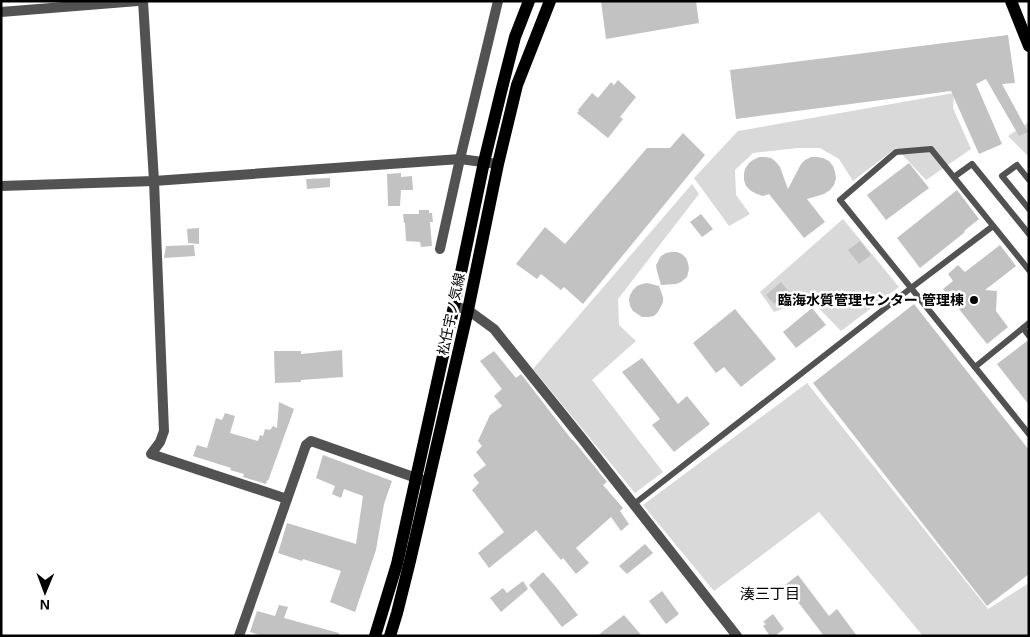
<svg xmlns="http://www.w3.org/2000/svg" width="1030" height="637" viewBox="0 0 1030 637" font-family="Arial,'Noto Sans JP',sans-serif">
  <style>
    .green { fill: #d9d9d9 }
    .building { fill: #c2c2c2 }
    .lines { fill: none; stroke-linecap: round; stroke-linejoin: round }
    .lane { stroke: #525252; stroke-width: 6 }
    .street { stroke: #525252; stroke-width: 10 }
    .primary { stroke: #000; stroke-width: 12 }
    .poi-dot { fill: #000; stroke: #fff; stroke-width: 2 }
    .labels { text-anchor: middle; stroke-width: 5; stroke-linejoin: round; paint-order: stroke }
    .poi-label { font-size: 14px; font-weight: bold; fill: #000; stroke: #fff; text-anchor: end }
    .street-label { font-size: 14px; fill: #000; stroke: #fff }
    .neighbourhood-label { font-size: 15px; fill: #000; stroke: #fff }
  </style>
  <rect width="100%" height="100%" fill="#fff"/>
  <g class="green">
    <path d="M 954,93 L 953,108 L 971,149 L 926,180 L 896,148 L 853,181 L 839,159 L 820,148 L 798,148 L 753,153 L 735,170 L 736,195 L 750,214 L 729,226 L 694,178 L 738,131 Z"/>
    <path d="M 1029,122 L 1029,157 L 1008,136 Z"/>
    <path d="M 692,184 L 699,194 L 618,299 L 619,325 L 636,341 L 592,380 L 663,472 L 635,493 L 533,369 Z"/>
    <path d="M 843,219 L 899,287 L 841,331 L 810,299 L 774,312 L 760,292 Z"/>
    <path d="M 807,383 L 988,609 L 1029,583 L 1029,636 L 923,636 L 819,512 L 714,591 L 643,505 Z"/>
  </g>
  <g class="building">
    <path d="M 601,1 L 696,1 L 699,23 L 606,39 Z"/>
    <path d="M 1008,35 L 1015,83 L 1002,84 L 1028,132 L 1019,136 L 986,79 L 976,84 L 1002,144 L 979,154 L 951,91 L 736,119 L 730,70 Z"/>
    <path d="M 618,80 L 636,97 L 620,117 L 623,119 L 608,138 L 577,113 L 579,111 L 578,110 L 592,93 L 598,98 L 611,82 L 614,85 Z"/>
    <path d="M 683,133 L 705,155 L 583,304 L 564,287 L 561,290 L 541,274 L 537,279 L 516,264 L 545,227 L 565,244 L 647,148 L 670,148 Z"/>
    <path d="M 759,157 L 765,157 L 771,158 L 776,162 L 780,167 L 788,189 L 801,164 L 805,160 L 811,157 L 817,157 L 823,158 L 829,161 L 833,166 L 835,172 L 836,178 L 834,185 L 830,190 L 824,194 L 807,199 L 825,222 L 804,238 L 769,194 L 763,196 L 757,194 L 751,191 L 746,186 L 744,180 L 744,174 L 745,169 L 749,163 L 753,160 Z"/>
    <path d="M 909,163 L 929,188 L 886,220 L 867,195 Z"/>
    <path d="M 401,173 L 401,177 L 412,176 L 413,190 L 401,190 L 400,206 L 388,206 L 387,174 Z"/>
    <path d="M 330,178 L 330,187 L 307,189 L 306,179 Z"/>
    <path d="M 957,190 L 979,219 L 964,231 L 965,232 L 920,268 L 897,238 Z"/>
    <path d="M 419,210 L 429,210 L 429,213 L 432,213 L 433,222 L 430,222 L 432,246 L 421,247 L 420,242 L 406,241 L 405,223 L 404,223 L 403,214 L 419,214 Z"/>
    <path d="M 701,214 L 713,229 L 702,237 L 690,222 Z"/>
    <path d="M 199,228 L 199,244 L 188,243 L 187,229 Z"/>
    <path d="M 860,241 L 871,255 L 859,264 L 848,250 Z"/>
    <path d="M 194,245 L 195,256 L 164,258 L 166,246 Z"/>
    <path d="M 1000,245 L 1016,266 L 985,290 L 997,291 L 996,311 L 1008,327 L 987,344 L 943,289 L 953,281 L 948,274 L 958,265 L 965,272 Z"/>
    <path d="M 671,252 L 677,252 L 682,254 L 686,258 L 688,263 L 689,269 L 687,277 L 681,282 L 676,284 L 661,285 L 657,271 L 656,265 L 661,256 L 666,253 Z"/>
    <path d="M 781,282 L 789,292 L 774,304 L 766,295 Z"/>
    <path d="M 647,283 L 659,286 L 663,297 L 663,302 L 658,312 L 654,316 L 648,317 L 642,317 L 633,311 L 630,306 L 629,300 L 630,295 L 633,290 L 637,286 L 642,284 Z"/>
    <path d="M 914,304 L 1029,450 L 1029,574 L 987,606 L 813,383 Z"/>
    <path d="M 812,308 L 826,325 L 796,348 L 783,332 Z"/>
    <path d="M 735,309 L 776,359 L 741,387 L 724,367 L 716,373 L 693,343 Z"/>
    <path d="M 1027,341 L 1029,341 L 1029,405 L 997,364 Z"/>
    <path d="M 342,350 L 343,377 L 301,380 L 301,382 L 275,383 L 274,351 L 301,351 L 301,354 Z"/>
    <path d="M 494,351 L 516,378 L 521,374 L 572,440 L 573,440 L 607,482 L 603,485 L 623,508 L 620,511 L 629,524 L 621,531 L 611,517 L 576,548 L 589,563 L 576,574 L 563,558 L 561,560 L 536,530 L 489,568 L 478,553 L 504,532 L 472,490 L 479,483 L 473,475 L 486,465 L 476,452 L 482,446 L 478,441 L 490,415 L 502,406 L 494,396 L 502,389 L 480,361 Z"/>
    <path d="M 642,358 L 678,404 L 687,396 L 710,424 L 674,452 L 652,425 L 660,419 L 622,372 Z"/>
    <path d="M 279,402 L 294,409 L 268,481 L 267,480 L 266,484 L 243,477 L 244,474 L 230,470 L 231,468 L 193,456 L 197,445 L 207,448 L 216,418 L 222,420 L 225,413 L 235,416 L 230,433 L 258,441 L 260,435 L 263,436 L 265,429 L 270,430 L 273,426 L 277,428 Z"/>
    <path d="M 323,455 L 392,481 L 384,504 L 376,550 L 355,612 L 330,602 L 341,571 L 303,559 L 302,561 L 278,553 L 287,523 L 356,544 L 363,496 L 344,489 L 341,498 L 332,494 L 335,486 L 316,478 Z"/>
    <path d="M 645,544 L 653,553 L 627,574 L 619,566 Z"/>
    <path d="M 543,572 L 556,587 L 578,615 L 562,627 L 529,585 Z"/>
    <path d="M 798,575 L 829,616 L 837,609 L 857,636 L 824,636 L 785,585 Z"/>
    <path d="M 523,581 L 528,589 L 501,612 L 490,598 L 503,588 L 507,593 Z"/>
    <path d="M 662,591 L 679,614 L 666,624 L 649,601 Z"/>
    <path d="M 279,605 L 288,607 L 284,618 L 339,633 L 339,636 L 263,636 L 250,632 L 257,611 L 275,616 Z"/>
    <path d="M 773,614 L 784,629 L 775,636 L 770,636 L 763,626 L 766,624 L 763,622 Z"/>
    <path d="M 624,615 L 642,636 L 597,636 Z"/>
  </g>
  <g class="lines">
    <g class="lane">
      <path d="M 954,177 L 972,164 L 1029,234"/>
      <path d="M 1029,180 L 1017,165 L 1002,176 L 1029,209"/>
      <path d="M 1029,270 L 931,149 L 896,152 L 840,200 L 1029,434"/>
      <path d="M 1029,323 L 1023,328 L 1029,336"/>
      <path d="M 975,367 L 1023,328"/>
      <path d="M 634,504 L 911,288 L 993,226"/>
    </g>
    <g class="street">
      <path d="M 143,1 L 154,181 L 164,431 L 160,442 L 151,454 L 287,499"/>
      <path d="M 1,12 L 138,1"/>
      <path d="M 1,186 L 154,181 L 460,159 L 498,164"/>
      <path d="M 440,249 L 460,159 L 498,1"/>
      <path d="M 454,306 L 468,310 L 494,329 L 584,441 L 737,636"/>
      <path d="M 239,636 L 306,445 L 311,441 L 422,480"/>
    </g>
    <g class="primary">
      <path d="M 1011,1 L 1029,46"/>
      <path d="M 375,636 L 397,564 L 454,306 L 484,162 L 501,92 L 515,37 L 529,1"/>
      <path d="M 390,636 L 397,613 L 410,561 L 468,310 L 498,164 L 517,85 L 550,1"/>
    </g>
  </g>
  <circle class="poi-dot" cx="974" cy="300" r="5"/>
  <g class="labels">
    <g class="poi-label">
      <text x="964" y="305">臨海水質管理センター 管理棟</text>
    </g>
    <g class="street-label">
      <text transform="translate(451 314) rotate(-78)" y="5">松任宇ノ気線</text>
    </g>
    <g class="neighbourhood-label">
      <text x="770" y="599">湊三丁目</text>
    </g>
  </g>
  <rect width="1030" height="637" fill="none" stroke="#000000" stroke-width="5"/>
  <g transform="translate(45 592) rotate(181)" stroke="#ffffff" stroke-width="4" paint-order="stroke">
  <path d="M0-4L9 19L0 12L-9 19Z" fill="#000000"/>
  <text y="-8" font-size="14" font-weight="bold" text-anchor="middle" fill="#000000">N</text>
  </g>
</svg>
